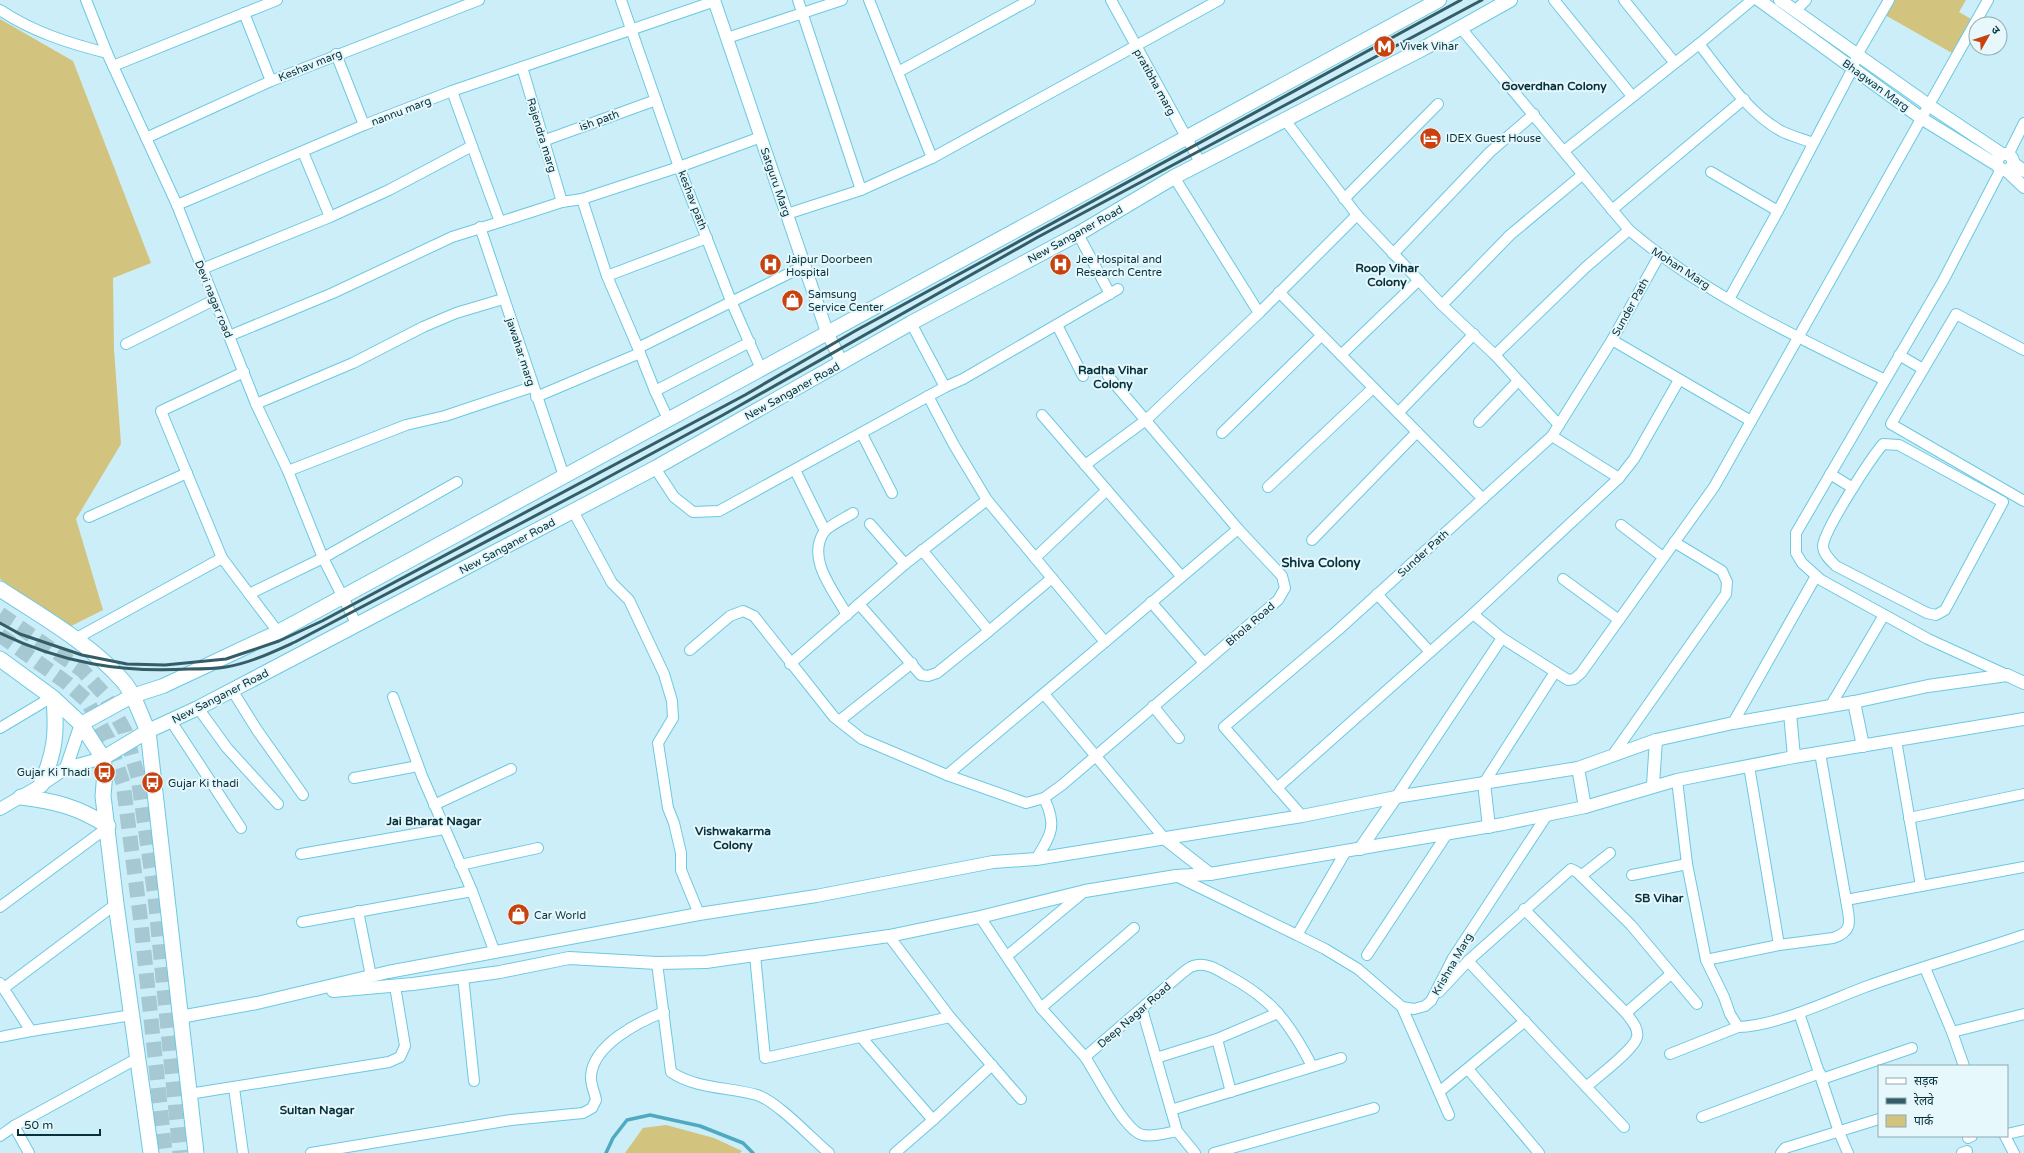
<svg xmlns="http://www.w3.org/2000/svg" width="2024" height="1153" viewBox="0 0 2024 1153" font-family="'Varela Round','Noto Sans Devanagari',sans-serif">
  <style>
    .green { fill: #d2c37e }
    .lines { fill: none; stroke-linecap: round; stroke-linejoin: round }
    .stream { stroke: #4faac1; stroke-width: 3.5 }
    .primary-tunnel { stroke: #a5c8d2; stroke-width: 15; stroke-dasharray: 15 8; stroke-linecap: butt }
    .minor-casing { stroke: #6bc9e2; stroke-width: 12 }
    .tertiary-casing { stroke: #6bc9e2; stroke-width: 14 }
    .secondary-casing { stroke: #6bc9e2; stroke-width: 16 }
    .primary-casing { stroke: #6bc9e2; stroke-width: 17 }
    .minor { stroke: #fff; stroke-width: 10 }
    .tertiary { stroke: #fff; stroke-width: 12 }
    .secondary { stroke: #fff; stroke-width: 14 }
    .primary { stroke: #fff; stroke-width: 15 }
    .rail { stroke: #345d67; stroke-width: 3 }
    .labels { text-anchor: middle; stroke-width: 4; stroke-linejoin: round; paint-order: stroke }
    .poi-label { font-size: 11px; fill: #07323c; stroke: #e7f8fd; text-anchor: start }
    .street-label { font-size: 11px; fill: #07323c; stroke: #e7f8fd }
    .neighbourhood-label { font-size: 12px; font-weight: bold; fill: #07323c; stroke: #e7f8fd }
    .quarter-label { font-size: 13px; font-weight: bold; fill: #07323c; stroke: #e7f8fd }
  </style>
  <rect width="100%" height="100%" fill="#cceef8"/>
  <g class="green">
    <path d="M 1893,0 L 1966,0 L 1959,12 L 1971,19 L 1952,53 L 1885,15 Z"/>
    <path d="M 0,19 L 73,61 L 151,263 L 113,278 L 114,350 L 121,444 L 76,519 L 103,610 L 69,627 L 0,579 Z"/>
    <path d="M 666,1125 L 714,1138 L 742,1151 L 740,1153 L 625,1153 L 643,1128 Z"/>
  </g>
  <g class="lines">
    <path class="stream" d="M 606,1153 L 613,1138 L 627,1120 L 650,1115 L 700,1126 L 743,1143 L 753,1153"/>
    <g class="primary-tunnel">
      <path d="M 0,614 L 82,670 L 104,694 L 125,731 L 138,777 L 155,897 L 180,1153"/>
      <path d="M 0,635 L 67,683 L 87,701 L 108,739 L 123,783 L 141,923 L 165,1153"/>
    </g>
    <defs>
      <g id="minor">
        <path d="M 86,0 L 107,53 L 177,205 L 256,404 L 288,471 L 323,558 L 357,625"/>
        <path d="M 621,0 L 679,167 L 731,301 L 761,369"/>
        <path d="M 798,0 L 861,190"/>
        <path d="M 1111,0 L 1201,164"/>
        <path d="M 1554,0 L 1632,96"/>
        <path d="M 1624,0 L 1674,62"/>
        <path d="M 0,10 C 33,32 68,43 107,53"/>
        <path d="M 1795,11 L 1806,0"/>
        <path d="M 244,13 L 271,81"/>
        <path d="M 1460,27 L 1629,230 C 1704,294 1797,337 1885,380"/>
        <path d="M 727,38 L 842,0"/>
        <path d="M 1699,44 C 1723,74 1747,112 1781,131 C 1791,136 1803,139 1813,143"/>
        <path d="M 336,54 L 364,125"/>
        <path d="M 113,66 L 277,0"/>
        <path d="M 522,67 L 562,202"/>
        <path d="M 898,72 L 1030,0"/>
        <path d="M 1285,120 L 1357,215 L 1442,305 L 1495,355 L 1559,425"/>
        <path d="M 146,138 L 271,81 L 479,0"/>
        <path d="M 543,141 L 656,100"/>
        <path d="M 1564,151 L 1699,44 L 1752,0"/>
        <path d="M 303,152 L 330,217"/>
        <path d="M 2008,155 L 2024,123"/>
        <path d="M 932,158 L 1219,0"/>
        <path d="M 2001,169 L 1943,281 L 1796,533 L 1796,553 L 1802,563 L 1821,580 L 1928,639 L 2007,675"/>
        <path d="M 1711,172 L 1778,211"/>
        <path d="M 1174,177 L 1259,313 L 1357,215"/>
        <path d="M 582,199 L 607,276 L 707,238"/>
        <path d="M 1344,199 L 1438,104"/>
        <path d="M 177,205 L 364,125 L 452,91 L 715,1"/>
        <path d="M 1612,210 L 1744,99"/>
        <path d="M 787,214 L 861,190 L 932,158 L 869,0"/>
        <path d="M 500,222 L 562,202 L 582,199 L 679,167 L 761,137"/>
        <path d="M 480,227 L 564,476"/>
        <path d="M 1078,234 L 1110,294"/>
        <path d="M 1393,254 L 1490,152 L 1534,114"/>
        <path d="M 202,269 L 330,217 L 389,190 L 472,146 L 452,91"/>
        <path d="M 607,276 L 638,348 L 804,266"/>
        <path d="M 1279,292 L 1483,499"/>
        <path d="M 1729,299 L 1778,211 L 1853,68 L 1857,55 L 1889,0"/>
        <path d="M 1442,305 L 1510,235 L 1582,175"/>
        <path d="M 911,323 L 945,387 L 963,379 L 1118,289"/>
        <path d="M 1057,325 L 1083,376"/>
        <path d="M 229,336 L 333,293 L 452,237 L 500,222 L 472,146"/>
        <path d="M 1612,340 L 1751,421"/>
        <path d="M 126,344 L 214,300"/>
        <path d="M 638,348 L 655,391 L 750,342"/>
        <path d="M 2024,350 L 1956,314 L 1891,424 L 2024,501"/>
        <path d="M 1341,355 L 1419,280"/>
        <path d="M 1495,355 L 1586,267 L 1629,230"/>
        <path d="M 1899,355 L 1923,369"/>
        <path d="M 244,372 L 161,411 L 222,558 L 278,632"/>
        <path d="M 655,391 L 668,419"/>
        <path d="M 928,396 L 954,445 L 987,500 L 1105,642 L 1238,529"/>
        <path d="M 536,397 L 640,353"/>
        <path d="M 256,404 L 353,363 L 423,327 L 456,313 L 503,299"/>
        <path d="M 1398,413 L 1474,334"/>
        <path d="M 1042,415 L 1181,576"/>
        <path d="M 1479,422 L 1518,381"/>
        <path d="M 1222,433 L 1321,336"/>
        <path d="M 862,434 L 892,493"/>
        <path d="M 1552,436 L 1619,478 L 1634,459 L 1679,380"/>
        <path d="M 1883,444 L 1899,445 L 2003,502 L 1945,610 L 1936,615 L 1927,613 L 1836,566 C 1831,561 1823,554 1823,546 C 1824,530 1871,458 1883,444 Z"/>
        <path d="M 1085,465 L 1146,420 L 1259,313"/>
        <path d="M 655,468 L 674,497 L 693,512 L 719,511 L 945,387"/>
        <path d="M 795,470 L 825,531"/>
        <path d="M 288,471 L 406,425 L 445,416 L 532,387"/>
        <path d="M 1830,474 L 1853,488"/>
        <path d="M 1268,487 L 1373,388"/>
        <path d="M 573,511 L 612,583 L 629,600 L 664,674 L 672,701 L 673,718 L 658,743 L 668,808 L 674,823 L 681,853 L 681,870 L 699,914"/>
        <path d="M 89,517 L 187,473"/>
        <path d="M 870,524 L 905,564"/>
        <path d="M 1621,525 L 1663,557"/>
        <path d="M 1312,540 L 1417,432"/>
        <path d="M 922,550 L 989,631 L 1052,578"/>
        <path d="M 1035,558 L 1107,490"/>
        <path d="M 1563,579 L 1619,620"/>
        <path d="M 249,594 L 323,558 L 457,482"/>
        <path d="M 1377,594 L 1430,652"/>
        <path d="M 1151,602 L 1204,663"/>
        <path d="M 859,604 L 921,675 L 928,676 L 937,673 L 989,631"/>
        <path d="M 1473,614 L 1502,638 L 1568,680 L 1574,679 L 1581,673 L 1714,487 L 1988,0"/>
        <path d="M 847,615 C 834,591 806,559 824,532 C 828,526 847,517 853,513"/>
        <path d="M 75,639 L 222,558"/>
        <path d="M 690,650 L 730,616 L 743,611 L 754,616 L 834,717 L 862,739 L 947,775 L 1026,803 L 1044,798 L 1062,785 L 1278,600 L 1285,588 L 1282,576 L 1238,529 L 1108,376"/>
        <path d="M 790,664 L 905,564 L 987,500"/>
        <path d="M 232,690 L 257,730 L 303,795"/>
        <path d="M 1044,694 L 1164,838"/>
        <path d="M 393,697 L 422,776 L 472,891 L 495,953"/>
        <path d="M 1831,705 L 1884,615"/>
        <path d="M 1153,706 L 1179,738"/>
        <path d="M 198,708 L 227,748 L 278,804"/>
        <path d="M 171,721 L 241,828"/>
        <path d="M 839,721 L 912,663"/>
        <path d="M 1733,723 L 1816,576"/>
        <path d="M 0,728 L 52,697"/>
        <path d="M 1896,740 L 1921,886"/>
        <path d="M 1820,753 L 1846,900 L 2024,867"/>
        <path d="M 1612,756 L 1726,594 L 1727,582 L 1722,571 L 1674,542"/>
        <path d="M 1749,766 L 1779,945 L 1833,938 C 1855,931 1849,919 1846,900"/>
        <path d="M 947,775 L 1105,642"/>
        <path d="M 354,778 L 418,766"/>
        <path d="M 1677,780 L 1687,864 L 1706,960 L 1779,945"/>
        <path d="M 1484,783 L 1555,672"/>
        <path d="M 1277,788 L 1473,614 L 1619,478"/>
        <path d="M 1396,797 L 1502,638"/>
        <path d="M 434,805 L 511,769"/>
        <path d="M 1302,816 L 1224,727 L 1337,631 L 1552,436 L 1612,340 L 1659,256"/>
        <path d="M 1909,818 L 2024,794"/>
        <path d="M 301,854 L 444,829"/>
        <path d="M 1036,859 C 1052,834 1057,825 1044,798"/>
        <path d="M 460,865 L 538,848"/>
        <path d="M 1632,875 L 1687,864"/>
        <path d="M 1176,876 L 1297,935 L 1346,851"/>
        <path d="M 1581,876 L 1610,853"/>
        <path d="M 0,907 L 108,827"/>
        <path d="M 1524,909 L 1626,1013 C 1631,1020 1639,1028 1637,1037 C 1635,1049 1596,1078 1586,1087"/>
        <path d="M 358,911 L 371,976"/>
        <path d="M 980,917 L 1041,1008 L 1085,1057 L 1180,975 C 1184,972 1189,967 1193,966 C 1204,962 1215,968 1225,974 C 1271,998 1288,1020 1312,1066"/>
        <path d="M 302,922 L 472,891"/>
        <path d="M 1297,935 L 1325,949 L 1358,969 L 1402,1007 L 1414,1009 L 1425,1006 L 1431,1001 L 1453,958 L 1547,815"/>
        <path d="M 889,936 L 950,1017 L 1021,1099"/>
        <path d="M 755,955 L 765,1058 L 950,1017"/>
        <path d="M 1367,955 L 1447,834"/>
        <path d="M 1007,956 L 1085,891"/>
        <path d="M 1706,960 L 1724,997 L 1730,1014 L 1738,1027 C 1776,1026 1828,1001 1865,987 C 1917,968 1971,953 2024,935"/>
        <path d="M 1468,961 L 1624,1127"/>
        <path d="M 657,963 L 671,1072 C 696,1089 729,1087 757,1095 C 778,1102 811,1138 829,1153"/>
        <path d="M 1925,968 L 1952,1032"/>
        <path d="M 463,976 L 474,1081"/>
        <path d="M 0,983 L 31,1031 L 132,1015"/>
        <path d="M 4,988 L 116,904"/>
        <path d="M 1439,992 L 1468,961 L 1571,869 L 1577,872 L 1631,925 L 1697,1004"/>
        <path d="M 1402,1007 L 1449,1115"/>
        <path d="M 1041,1008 L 1134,928"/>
        <path d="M 1142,1009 L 1171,1110 L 1341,1058"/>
        <path d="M 1626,1013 L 1671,974"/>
        <path d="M 1799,1013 L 1839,1132 L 1848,1153"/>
        <path d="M 0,1037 L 31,1031"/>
        <path d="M 861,1037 L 933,1120 L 992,1065"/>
        <path d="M 1217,1039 L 1231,1092"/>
        <path d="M 1670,1054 L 1738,1027"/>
        <path d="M 1085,1057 C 1097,1075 1125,1132 1143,1135 C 1154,1137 1166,1133 1177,1131"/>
        <path d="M 1156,1058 L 1217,1039 L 1278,1013"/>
        <path d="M 1964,1066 L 1952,1032 L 2024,1014"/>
        <path d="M 1468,1069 L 1539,1153"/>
        <path d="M 1822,1079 L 1912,1048"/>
        <path d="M 234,1088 L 243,1153"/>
        <path d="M 1439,1092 L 1525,1021"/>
        <path d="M 189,1094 L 389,1062 L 400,1057 L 405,1046 L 395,986"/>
        <path d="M 1171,1110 L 1177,1131 L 1195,1153"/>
        <path d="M 1702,1117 L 1820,1073"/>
        <path d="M 14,1126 L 29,1153"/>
        <path d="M 2007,1134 L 2024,1130"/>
        <path d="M 0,1136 L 14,1126 L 138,1058"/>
        <path d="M 2005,1136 L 2014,1153"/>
        <path d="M 1968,1138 L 1972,1136"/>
        <path d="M 311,1153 L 511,1120 L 583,1113 L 592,1108 L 596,1100 C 595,1093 590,1083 591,1076 C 593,1045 638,1022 664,1012"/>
        <path d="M 895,1153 L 933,1120"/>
        <path d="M 1214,1153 L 1374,1108"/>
        <path d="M 1781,1153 L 1785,1148 L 1879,1119"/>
        <path d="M 1962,1153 L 1967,1151"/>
      </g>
      <g id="tertiary">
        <path d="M 714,0 L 813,291 L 827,332 L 842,363"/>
        <path d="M 1759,0 L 1921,118 L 1997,165"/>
        <path d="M 1780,0 L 1930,106 L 2002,154"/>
        <circle cx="2005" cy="162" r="8"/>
        <path d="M 2013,163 L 2024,171"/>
        <path d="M 2006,170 L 2024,187"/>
        <path d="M 1854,702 L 1863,746"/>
        <path d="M 1790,713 L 1794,757"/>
        <path d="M 66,768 L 81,724"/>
        <path d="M 1578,768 L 1585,807"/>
        <path d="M 1484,783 L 1489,827"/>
        <path d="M 1653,785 L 1656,740"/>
        <path d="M 0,809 L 41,785 L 66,768 L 103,758"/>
        <path d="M 1164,838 L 1210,874"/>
        <path d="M 1360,849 L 1396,797"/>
        <path d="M 333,991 L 413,984 L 500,972 L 569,958 L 657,963 L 706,962 L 889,936 L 980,917 L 1085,891 L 1176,876 L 1210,874 L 1503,824 L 1585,807 L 1677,780 L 1794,757 L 2024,719"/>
        <path d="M 180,1017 L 257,1003 L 388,972 L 699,914 L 816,896 L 993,862 L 1036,859 L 1302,816 L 1396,797 L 1578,768 L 1656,740 L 1733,723 L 1854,702 L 1928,686 L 2007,675 L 2024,683"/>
      </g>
      <g id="secondary">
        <path d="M 81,724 L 132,696 L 163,686 L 278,632 L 1439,0"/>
        <path d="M 103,758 L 148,731 L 198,708 L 655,468 L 911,323 L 1078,234 L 1174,177 L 1426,47 L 1510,0"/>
      </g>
      <g id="primary">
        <path d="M 0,589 C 41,616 91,644 123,681 C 135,695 140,715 148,731 L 196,1153"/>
        <path d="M 0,659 L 52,697 L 81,724 L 103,758 L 105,772 L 103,796 L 116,904 L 151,1153"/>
        <path d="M 41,785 C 55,752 57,734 54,699"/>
        <path d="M 21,797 C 55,801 78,807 108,826"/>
      </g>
    </defs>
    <use href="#minor" class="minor-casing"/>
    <use href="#tertiary" class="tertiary-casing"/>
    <use href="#secondary" class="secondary-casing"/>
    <use href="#primary" class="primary-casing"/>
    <use href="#minor" class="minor"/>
    <use href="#tertiary" class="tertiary"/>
    <use href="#secondary" class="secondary"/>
    <use href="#primary" class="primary"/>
    <g class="rail">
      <path d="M 0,623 L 20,634 L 82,655 L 127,664 L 165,665 L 226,659 L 279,641 L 322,621 L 745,395 L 855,331 L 1461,0"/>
      <path d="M 0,633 C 62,663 121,673 189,669 C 201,669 214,669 226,667 C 250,663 273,652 295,642 L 590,487 L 723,415 L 1038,237 L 1482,0"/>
    </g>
  </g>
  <defs>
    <symbol id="metro-disc" viewBox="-11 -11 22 22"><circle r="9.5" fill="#c8410f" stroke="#e7f8fd"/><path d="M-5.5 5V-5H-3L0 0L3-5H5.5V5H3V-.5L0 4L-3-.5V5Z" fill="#fff"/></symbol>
    <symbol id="hotel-disc" viewBox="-11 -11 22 22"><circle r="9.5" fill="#c8410f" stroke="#e7f8fd"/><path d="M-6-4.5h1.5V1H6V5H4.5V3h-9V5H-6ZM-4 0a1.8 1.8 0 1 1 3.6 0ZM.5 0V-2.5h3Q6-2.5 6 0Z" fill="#fff"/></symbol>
    <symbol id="hospital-disc" viewBox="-11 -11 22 22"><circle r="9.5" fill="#c8410f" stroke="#e7f8fd"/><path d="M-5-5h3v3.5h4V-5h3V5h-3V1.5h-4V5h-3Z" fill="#fff"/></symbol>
    <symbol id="shop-disc" viewBox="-11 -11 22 22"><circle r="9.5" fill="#c8410f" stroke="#e7f8fd"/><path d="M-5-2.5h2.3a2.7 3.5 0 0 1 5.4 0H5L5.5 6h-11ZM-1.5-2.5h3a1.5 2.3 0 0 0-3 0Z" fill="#fff"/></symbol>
    <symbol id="bus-disc" viewBox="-11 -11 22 22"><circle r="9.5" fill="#c8410f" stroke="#e7f8fd"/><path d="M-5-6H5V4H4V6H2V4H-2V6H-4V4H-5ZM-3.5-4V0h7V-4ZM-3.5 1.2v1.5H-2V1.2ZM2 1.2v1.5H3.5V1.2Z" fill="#fff"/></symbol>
  </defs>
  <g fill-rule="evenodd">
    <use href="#metro-disc" x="1372" y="34" width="25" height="25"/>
    <use href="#hotel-disc" x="1418" y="126" width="25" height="25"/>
    <use href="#hospital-disc" x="758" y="252" width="25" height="25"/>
    <use href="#hospital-disc" x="1048" y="252" width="25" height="25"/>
    <use href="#shop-disc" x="780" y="288" width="25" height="25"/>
    <use href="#bus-disc" x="92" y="760" width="25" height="25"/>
    <use href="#bus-disc" x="140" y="770" width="25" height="25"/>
    <use href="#shop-disc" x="506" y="902" width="25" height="25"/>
  </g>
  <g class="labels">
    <g class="poi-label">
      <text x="1400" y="50">Vivek Vihar</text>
      <text x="1446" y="142">IDEX Guest House</text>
      <text x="786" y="263">Jaipur Doorbeen<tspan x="786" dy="13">Hospital</tspan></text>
      <text x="1076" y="263">Jee Hospital and<tspan x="1076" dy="13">Research Centre</tspan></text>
      <text x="808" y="298">Samsung<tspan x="808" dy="13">Service Center</tspan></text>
      <text x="90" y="776" text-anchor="end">Gujar Ki Thadi</text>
      <text x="168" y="787">Gujar Ki thadi</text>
      <text x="534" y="919">Car World</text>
    </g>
    <g class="street-label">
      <text transform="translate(310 65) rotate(-22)" y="4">Keshav marg</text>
      <text transform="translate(1155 82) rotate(61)" y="4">pratibha marg</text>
      <text transform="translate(1876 85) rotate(36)" y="4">Bhagwan Marg</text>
      <text transform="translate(401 111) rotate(-21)" y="4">nannu marg</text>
      <text transform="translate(599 120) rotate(-20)" y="4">ish path</text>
      <text transform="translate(542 135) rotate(73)" y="4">Rajendra marg</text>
      <text transform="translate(776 182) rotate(71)" y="4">Satguru Marg</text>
      <text transform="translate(693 200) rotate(69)" y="4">keshav path</text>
      <text transform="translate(1075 234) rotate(-29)" y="4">New Sanganer Road</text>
      <text transform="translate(1681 268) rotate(33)" y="4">Mohan Marg</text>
      <text transform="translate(214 299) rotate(68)" y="4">Devi nagar road</text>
      <text transform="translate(1630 307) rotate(-61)" y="4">Sunder Path</text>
      <text transform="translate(521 352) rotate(72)" y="4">jawahar marg</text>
      <text transform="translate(792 391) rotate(-29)" y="4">New Sanganer Road</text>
      <text transform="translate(507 546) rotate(-28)" y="4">New Sanganer Road</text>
      <text transform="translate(1423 553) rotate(-42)" y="4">Sunder Path</text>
      <text transform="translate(1250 624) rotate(-41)" y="4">Bhola Road</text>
      <text transform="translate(220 696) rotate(-27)" y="4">New Sanganer Road</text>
      <text transform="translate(1452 964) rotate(-60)" y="4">Krishna Marg</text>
      <text transform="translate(1134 1015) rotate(-41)" y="4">Deep Nagar Road</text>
    </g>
    <g class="neighbourhood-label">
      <text x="1554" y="90">Goverdhan Colony</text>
      <text x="1387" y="272">Roop Vihar<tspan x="1387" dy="14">Colony</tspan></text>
      <text x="1113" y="374">Radha Vihar<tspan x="1113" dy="14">Colony</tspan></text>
      <text x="434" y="825">Jai Bharat Nagar</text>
      <text x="733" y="835">Vishwakarma<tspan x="733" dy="14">Colony</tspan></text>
      <text x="1659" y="902">SB Vihar</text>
      <text x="317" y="1114">Sultan Nagar</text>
    </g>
    <g class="quarter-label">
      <text x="1321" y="567">Shiva Colony</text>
    </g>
  </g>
  <rect x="1878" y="1065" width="130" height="72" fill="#e7f8fd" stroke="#8da9b0"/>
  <rect x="1886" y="1078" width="20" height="6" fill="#ffffff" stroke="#8da9b0"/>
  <text x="1914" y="1085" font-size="12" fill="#07323c">सड़क</text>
  <rect x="1886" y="1098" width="20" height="6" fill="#345d67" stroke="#8da9b0"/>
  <text x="1914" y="1105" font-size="12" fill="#07323c">रेलवे</text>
  <rect x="1886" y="1115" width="20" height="12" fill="#d2c37e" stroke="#8da9b0"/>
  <text x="1914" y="1125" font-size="12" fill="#07323c">पार्क</text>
  <g transform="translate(1988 36) rotate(51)"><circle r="19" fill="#e7f8fd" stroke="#8da9b0"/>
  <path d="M0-3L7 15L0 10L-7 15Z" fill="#c8410f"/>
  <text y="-6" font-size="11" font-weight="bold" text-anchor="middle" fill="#07323c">उ</text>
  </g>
  <path d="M18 1129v6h82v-6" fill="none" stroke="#07323c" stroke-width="2"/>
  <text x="24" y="1129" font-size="12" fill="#07323c" stroke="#e7f8fd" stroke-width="3" paint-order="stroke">50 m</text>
</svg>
